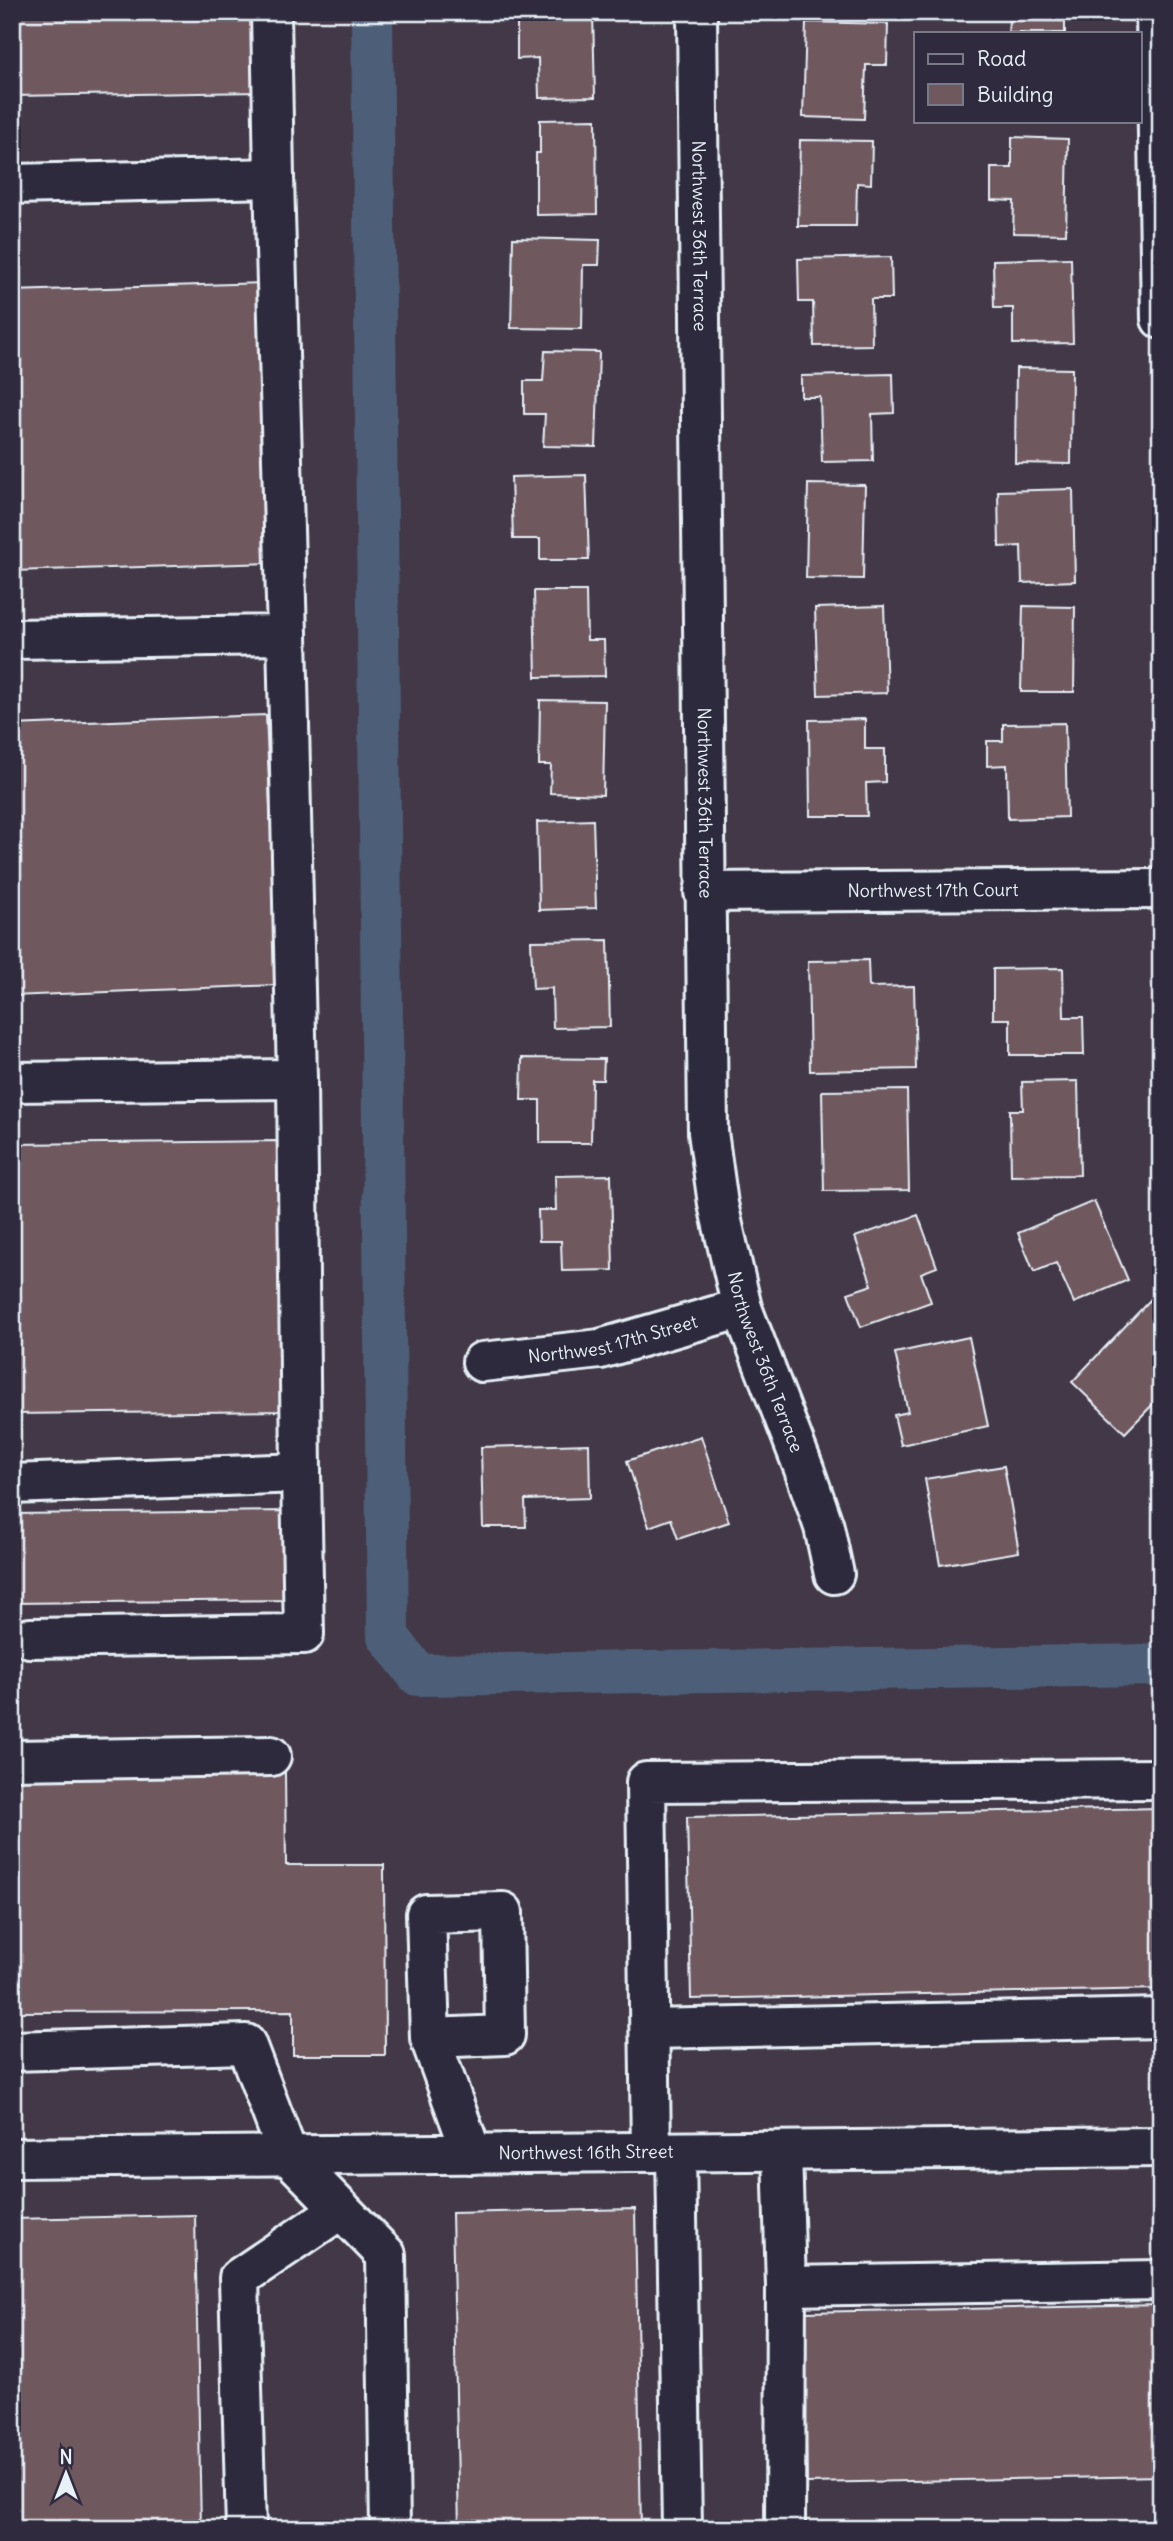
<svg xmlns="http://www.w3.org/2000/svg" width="1173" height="2541" viewBox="0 0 1173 2541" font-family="Delius,sans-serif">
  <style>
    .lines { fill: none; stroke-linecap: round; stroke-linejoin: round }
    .canal { stroke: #4e5e78; stroke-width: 42 }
    .building { fill: #6f595e; stroke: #e8f1f8; stroke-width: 2 }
    .minor-casing { stroke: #e8f1f8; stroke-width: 44 }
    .minor { stroke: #2f2a3d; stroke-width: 38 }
    .labels { text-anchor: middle; stroke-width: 5; stroke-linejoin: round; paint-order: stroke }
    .street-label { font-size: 18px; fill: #e8f1f8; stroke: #2f2a3d }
  </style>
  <rect width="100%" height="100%" fill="#423847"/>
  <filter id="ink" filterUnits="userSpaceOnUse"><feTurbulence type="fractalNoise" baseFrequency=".0143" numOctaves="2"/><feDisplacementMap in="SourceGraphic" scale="14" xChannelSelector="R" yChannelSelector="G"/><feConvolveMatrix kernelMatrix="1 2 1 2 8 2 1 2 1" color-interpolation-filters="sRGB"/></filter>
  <g filter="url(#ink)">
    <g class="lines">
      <path class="canal" d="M 372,12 L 388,1636 L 418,1675 L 1161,1665"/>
    </g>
    <g class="building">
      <path d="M 12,12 L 260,12 L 261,92 L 12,96 Z"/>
      <path d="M 517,12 L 593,12 L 595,97 L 539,98 L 538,58 L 517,59 Z"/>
      <path d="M 1009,20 L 1065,21 L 1065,33 L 1008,33 Z"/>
      <path d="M 806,22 L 888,24 L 887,65 L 866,65 L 864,119 L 803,117 Z"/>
      <path d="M 596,119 L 597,214 L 536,215 L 536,153 L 540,153 L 540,120 Z"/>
      <path d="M 1012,137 L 1068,139 L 1066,234 L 1013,233 L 1014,201 L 991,200 L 991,168 L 1012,168 Z"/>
      <path d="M 800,140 L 872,141 L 871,184 L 857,183 L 856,226 L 798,226 Z"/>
      <path d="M 513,238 L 600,240 L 599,265 L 583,265 L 582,329 L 511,328 Z"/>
      <path d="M 891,257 L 892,299 L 871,299 L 872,345 L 814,346 L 813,302 L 799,302 L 798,259 Z"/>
      <path d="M 1071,258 L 1073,343 L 1013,344 L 1013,308 L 994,308 L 993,260 Z"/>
      <path d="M 264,283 L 273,563 L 12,571 L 12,291 Z"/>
      <path d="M 545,351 L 599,352 L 596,447 L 543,446 L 545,414 L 524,414 L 524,381 L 543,381 Z"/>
      <path d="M 1016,368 L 1072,369 L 1071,464 L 1015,463 Z"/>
      <path d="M 893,374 L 894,413 L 872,414 L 873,461 L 822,462 L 820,397 L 801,397 L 801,376 Z"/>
      <path d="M 586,475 L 589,560 L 540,560 L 540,539 L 513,539 L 511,477 Z"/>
      <path d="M 808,484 L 865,485 L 863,579 L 806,578 Z"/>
      <path d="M 1073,489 L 1075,581 L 1022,583 L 1021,546 L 999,547 L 998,491 Z"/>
      <path d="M 534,591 L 586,591 L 587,640 L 604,640 L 605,676 L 536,677 Z"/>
      <path d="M 884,606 L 887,693 L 818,695 L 815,608 Z"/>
      <path d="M 1023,606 L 1075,607 L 1074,692 L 1021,692 Z"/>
      <path d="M 540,700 L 605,701 L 603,795 L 550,793 L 551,765 L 539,765 Z"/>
      <path d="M 266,715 L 278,985 L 12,996 L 12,725 Z"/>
      <path d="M 865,719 L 865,749 L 885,749 L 885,782 L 866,783 L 867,816 L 810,816 L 809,720 Z"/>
      <path d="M 1065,723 L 1067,817 L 1008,819 L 1007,765 L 987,766 L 987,741 L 1003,741 L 1003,724 Z"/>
      <path d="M 593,820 L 596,908 L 539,910 L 537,822 Z"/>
      <path d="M 608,940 L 610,1027 L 553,1028 L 552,988 L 533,989 L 531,941 Z"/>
      <path d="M 868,960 L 869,987 L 914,986 L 916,1069 L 810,1071 L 808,961 Z"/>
      <path d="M 1063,968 L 1064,1017 L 1083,1017 L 1084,1055 L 1010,1055 L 1010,1019 L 993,1019 L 993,969 Z"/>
      <path d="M 522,1058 L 604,1059 L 603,1080 L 592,1080 L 591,1143 L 540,1143 L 540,1100 L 521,1100 Z"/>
      <path d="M 1078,1081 L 1080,1175 L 1011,1176 L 1010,1110 L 1023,1110 L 1022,1082 Z"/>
      <path d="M 907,1090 L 909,1190 L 824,1191 L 822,1091 Z"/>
      <path d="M 279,1141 L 283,1411 L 12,1414 L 12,1144 Z"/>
      <path d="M 611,1175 L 613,1270 L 562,1271 L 561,1241 L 539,1241 L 538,1210 L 556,1210 L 555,1176 Z"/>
      <path d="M 1094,1201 L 1128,1280 L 1074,1303 L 1056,1263 L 1034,1272 L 1018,1233 Z"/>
      <path d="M 918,1215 L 937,1267 L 921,1273 L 931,1302 L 861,1327 L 848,1293 L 872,1285 L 855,1237 Z"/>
      <path d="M 1152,1298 L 1161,1307 L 1161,1396 L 1125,1433 L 1072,1382 Z"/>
      <path d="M 969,1337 L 988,1426 L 901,1445 L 894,1415 L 908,1412 L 895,1353 Z"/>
      <path d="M 701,1436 L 729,1522 L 678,1539 L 671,1519 L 649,1527 L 627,1461 Z"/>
      <path d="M 589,1444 L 590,1498 L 525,1500 L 526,1527 L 483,1527 L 481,1447 Z"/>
      <path d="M 1004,1466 L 1019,1552 L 940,1565 L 925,1479 Z"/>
      <path d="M 289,1511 L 290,1600 L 12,1603 L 12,1514 Z"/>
      <path d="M 285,1772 L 286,1865 L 384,1865 L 385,2055 L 293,2055 L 293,2011 L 12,2012 L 12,1773 Z"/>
      <path d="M 1161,1808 L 1161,1989 L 691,1999 L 687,1817 Z"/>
      <path d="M 635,2209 L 641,2529 L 459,2529 L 452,2213 Z"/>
      <path d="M 195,2215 L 201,2529 L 17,2529 L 12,2219 Z"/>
      <path d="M 1161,2305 L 1161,2476 L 807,2483 L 804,2312 Z"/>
    </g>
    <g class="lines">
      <defs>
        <g id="minor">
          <path id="s1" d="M 697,12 L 708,1132 L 718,1204 L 742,1308 L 804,1469 L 824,1527 L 834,1574"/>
          <path d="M 1156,12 L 1161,319"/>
          <path d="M 12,184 L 274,178 L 271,12"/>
          <path d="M 12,639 L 287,635 L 274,178"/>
          <path id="s2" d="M 704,892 L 1161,889"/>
          <path d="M 12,1082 L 297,1079"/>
          <path id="s3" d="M 482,1362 L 600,1349 L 742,1308"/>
          <path d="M 12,1484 L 301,1473 L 297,1079 L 287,635"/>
          <path d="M 30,1638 L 304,1634 L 301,1473"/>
          <path d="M 12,1760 L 271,1756"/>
          <path d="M 650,2029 L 1161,2018"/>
          <path d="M 430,2038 L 505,2035 L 503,1912 L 426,1914 L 430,2038 L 472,2154"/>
          <path d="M 12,2051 L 246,2044 L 288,2155 L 386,2255 L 390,2529"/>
          <path d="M 782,2151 L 786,2286 L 1161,2280"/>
          <path d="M 651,2152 L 646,1782 L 1161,1779"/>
          <path d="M 676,2152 L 682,2529"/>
          <path id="s4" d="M 12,2158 L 1161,2147"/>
          <path d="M 246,2529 L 239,2278 L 341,2209"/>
          <path d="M 785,2529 L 786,2286"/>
        </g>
      </defs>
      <use href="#minor" class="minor-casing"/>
      <use href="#minor" class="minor"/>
    </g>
  </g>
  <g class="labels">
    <g class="street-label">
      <text dy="6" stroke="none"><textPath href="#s1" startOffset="224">Northwest 36th Terrace</textPath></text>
      <text dy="6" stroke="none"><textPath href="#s1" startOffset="791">Northwest 36th Terrace</textPath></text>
      <text dy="6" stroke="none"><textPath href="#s2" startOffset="229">Northwest 17th Court</textPath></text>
      <text dy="6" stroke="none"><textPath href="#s3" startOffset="133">Northwest 17th Street</textPath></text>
      <text dy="6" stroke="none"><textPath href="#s1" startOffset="1358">Northwest 36th Terrace</textPath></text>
      <text dy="6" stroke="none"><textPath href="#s4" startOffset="574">Northwest 16th Street</textPath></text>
    </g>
  </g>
  <rect width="1173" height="2541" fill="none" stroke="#2f2a3d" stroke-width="42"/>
  <rect x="21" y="21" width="1131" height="2499" fill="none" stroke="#e8f1f8" stroke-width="2.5" filter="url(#ink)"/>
  <rect x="914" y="32" width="228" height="91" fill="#2f2a3d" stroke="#797a88" stroke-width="2"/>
  <rect x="928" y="54" width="35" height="10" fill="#2f2a3d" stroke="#797a88" stroke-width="2"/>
  <text x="977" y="66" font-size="21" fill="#e8f1f8">Road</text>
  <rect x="928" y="84" width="35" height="21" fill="#6f595e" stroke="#797a88" stroke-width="2"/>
  <text x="977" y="102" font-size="21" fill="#e8f1f8">Building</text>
  <g transform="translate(66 2474)" stroke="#2f2a3d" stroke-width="5" paint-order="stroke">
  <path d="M0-5L12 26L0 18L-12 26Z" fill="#e8f1f8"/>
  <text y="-10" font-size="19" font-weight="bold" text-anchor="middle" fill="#e8f1f8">N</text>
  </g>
</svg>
